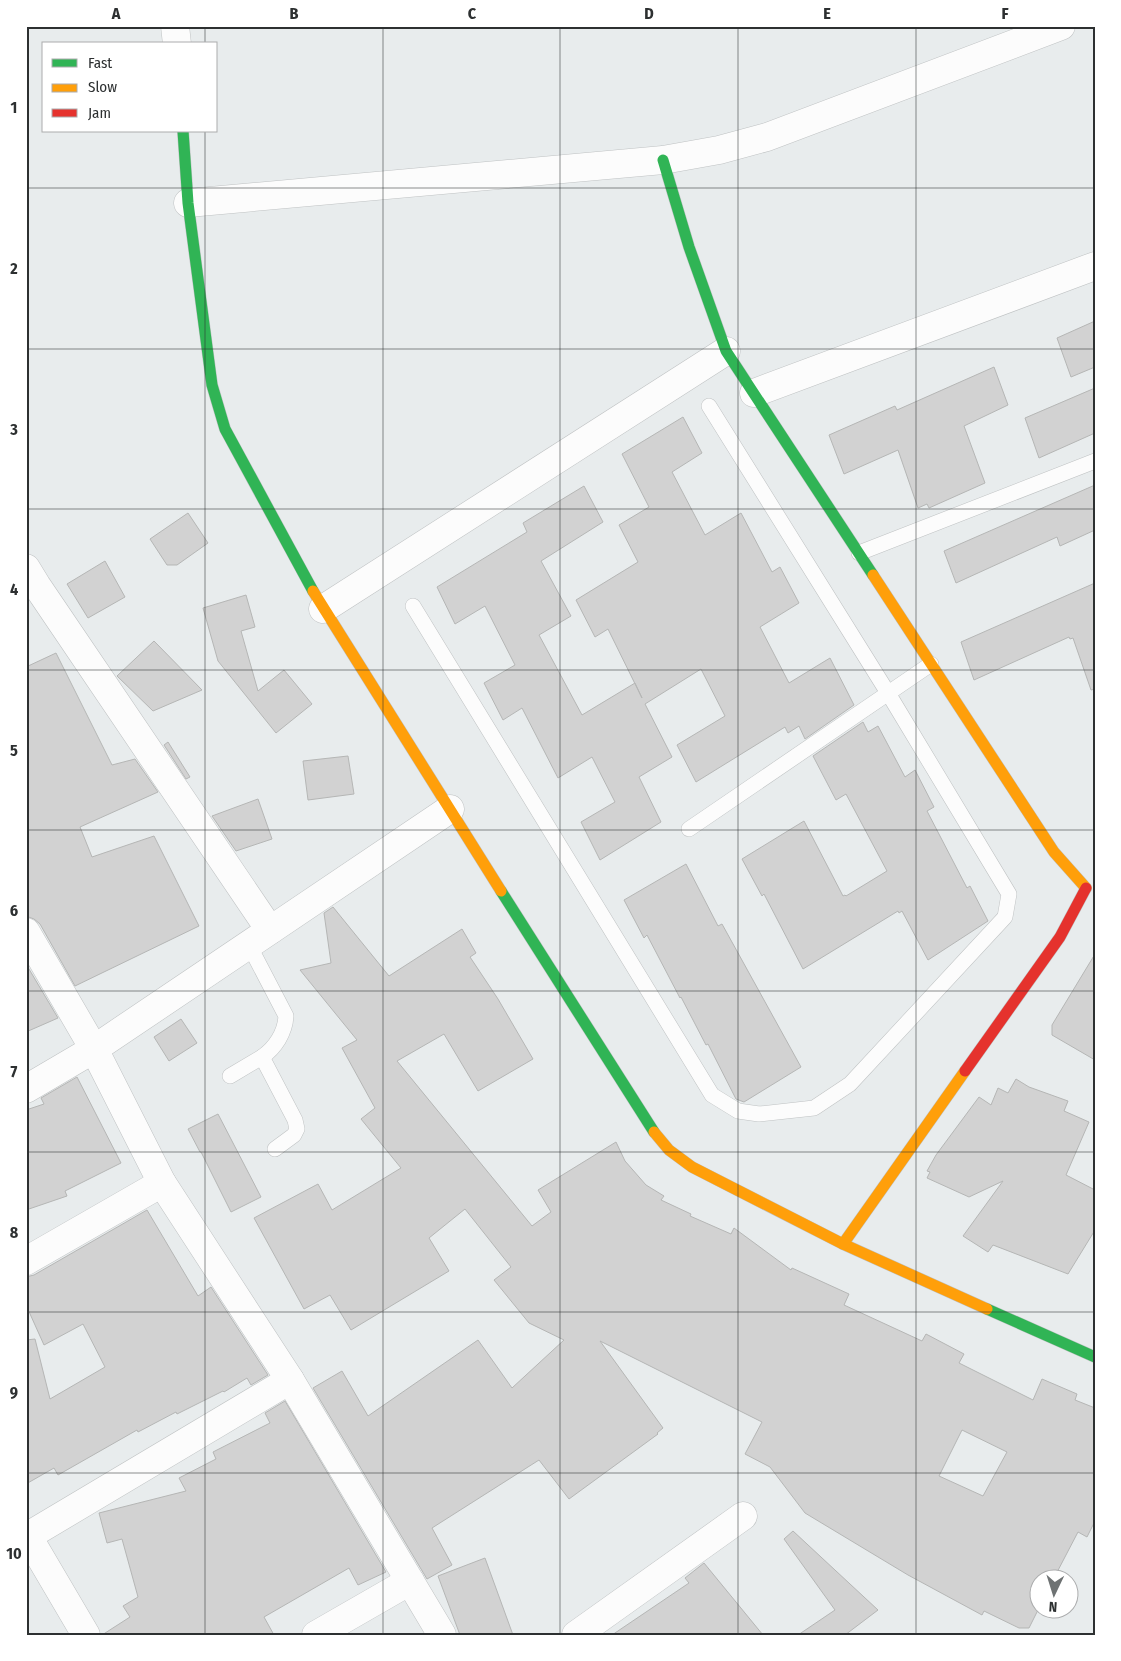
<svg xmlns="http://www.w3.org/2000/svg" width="1121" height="1661" viewBox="0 0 1121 1661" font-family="'Fira Sans Condensed',sans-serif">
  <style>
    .building { fill: #d2d2d2; stroke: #b5b6b5; fill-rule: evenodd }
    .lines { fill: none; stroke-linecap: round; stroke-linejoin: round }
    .lane-casing { stroke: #bfc2c3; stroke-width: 16 }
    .street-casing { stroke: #bfc2c3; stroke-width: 29 }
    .fast-casing { stroke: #bfc2c3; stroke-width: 12 }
    .slow-casing { stroke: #bfc2c3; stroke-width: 12 }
    .jam-casing { stroke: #bfc2c3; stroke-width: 12 }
    .lane { stroke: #fcfcfc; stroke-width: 15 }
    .street { stroke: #fcfcfc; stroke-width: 28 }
    .fast { stroke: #30b455; stroke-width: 11 }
    .slow { stroke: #ff9f0a; stroke-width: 11 }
    .jam { stroke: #e5322d; stroke-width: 11 }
    .grid { fill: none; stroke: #2d3031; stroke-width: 1; stroke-opacity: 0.55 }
    .neatline { fill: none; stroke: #2d3031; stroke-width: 2 }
    .grid-label { font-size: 16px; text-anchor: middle; font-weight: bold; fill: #2d3031 }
  </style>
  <rect width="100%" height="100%" fill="#e8eced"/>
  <g class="building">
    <path d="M 1095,321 L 1095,367 L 1071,377 L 1057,338 Z"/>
    <path d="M 994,367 L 1008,405 L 964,426 L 985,483 L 929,508 L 927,504 L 918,508 L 898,450 L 844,474 L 829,435 L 895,406 L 897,410 Z"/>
    <path d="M 1095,388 L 1095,433 L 1039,458 L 1025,418 Z"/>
    <path d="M 683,417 L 702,453 L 672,472 L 705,535 L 741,513 L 772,572 L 780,567 L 799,603 L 760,627 L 789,683 L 830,658 L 854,705 L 805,739 L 799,726 L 788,733 L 785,727 L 696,782 L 677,745 L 725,716 L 701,669 L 645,704 L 672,757 L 639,777 L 661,822 L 600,860 L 581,822 L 615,802 L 592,757 L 558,778 L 522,708 L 503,720 L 484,683 L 515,665 L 485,606 L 455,624 L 437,587 L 527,532 L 523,523 L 584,486 L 603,522 L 541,561 L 571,616 L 539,635 L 582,715 L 635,683 L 642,698 L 608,629 L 595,637 L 576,600 L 638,562 L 619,525 L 649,507 L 622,454 Z"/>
    <path d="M 1095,485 L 1095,530 L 1060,546 L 1057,537 L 956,583 L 944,551 Z"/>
    <path d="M 188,513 L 208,543 L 177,565 L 167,565 L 150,539 Z"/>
    <path d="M 105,561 L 125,597 L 88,618 L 67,584 Z"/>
    <path d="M 1095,583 L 1095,689 L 1091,690 L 1073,638 L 1070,639 L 1069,637 L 974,680 L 961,642 Z"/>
    <path d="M 246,595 L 255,627 L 241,631 L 258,691 L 284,670 L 312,704 L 276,733 L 218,661 L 203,608 Z"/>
    <path d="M 154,641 L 202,690 L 153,711 L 117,676 Z"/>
    <path d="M 56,653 L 112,765 L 135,759 L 158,792 L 80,827 L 92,857 L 154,836 L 199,926 L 75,986 L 40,924 L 34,919 L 26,916 L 26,667 Z"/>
    <path d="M 863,722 L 868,732 L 878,726 L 905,777 L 915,770 L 934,807 L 927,811 L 967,888 L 970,886 L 988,921 L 928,960 L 902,911 L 899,913 L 898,911 L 803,969 L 764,894 L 762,896 L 742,859 L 804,821 L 843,896 L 845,895 L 846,896 L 887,871 L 846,794 L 836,800 L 813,756 Z"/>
    <path d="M 168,742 L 190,777 L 186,779 L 164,745 Z"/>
    <path d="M 348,756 L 354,794 L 308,800 L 303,761 Z"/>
    <path d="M 258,799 L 272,839 L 236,851 L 212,816 Z"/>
    <path d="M 686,864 L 718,926 L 722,924 L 801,1067 L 744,1102 L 736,1099 L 708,1044 L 706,1045 L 681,997 L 680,998 L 647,935 L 644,938 L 624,900 Z"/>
    <path d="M 333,907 L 389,976 L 462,929 L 476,953 L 470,957 L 498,999 L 533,1059 L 478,1091 L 444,1034 L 397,1061 L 532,1226 L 551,1212 L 538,1190 L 616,1142 L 625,1161 L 646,1185 L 664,1196 L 661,1200 L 691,1214 L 690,1216 L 731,1234 L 734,1228 L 791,1270 L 792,1268 L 849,1294 L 844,1305 L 922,1341 L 926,1334 L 964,1354 L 959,1363 L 1033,1400 L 1042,1379 L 1077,1394 L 1075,1400 L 1095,1408 L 1095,1521 L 1087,1537 L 1078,1532 L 1054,1578 L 1038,1578 L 1039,1608 L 1029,1628 L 1019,1628 L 984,1611 L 982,1615 L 908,1575 L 805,1513 L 770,1467 L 745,1454 L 762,1422 L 600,1341 L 663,1428 L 657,1433 L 658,1434 L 569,1499 L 539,1460 L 432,1528 L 452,1565 L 427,1579 L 313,1388 L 342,1371 L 368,1416 L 478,1340 L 512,1388 L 564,1340 L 529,1323 L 494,1280 L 511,1267 L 465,1209 L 429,1238 L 449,1271 L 351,1330 L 330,1295 L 304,1309 L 254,1218 L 318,1184 L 332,1210 L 401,1168 L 361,1119 L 375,1108 L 342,1048 L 357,1040 L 300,970 L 331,963 L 324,913 ZM 962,1430 L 1007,1452 L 983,1496 L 939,1476 Z"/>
    <path d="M 1095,954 L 1095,1060 L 1052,1035 L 1052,1025 Z"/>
    <path d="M 26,964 L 58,1018 L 26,1032 Z"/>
    <path d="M 181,1019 L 197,1043 L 169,1061 L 154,1037 Z"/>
    <path d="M 77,1077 L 121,1163 L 65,1191 L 67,1196 L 26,1210 L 26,1110 L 44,1104 L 41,1098 Z"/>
    <path d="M 1016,1079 L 1029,1087 L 1068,1101 L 1064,1111 L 1089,1122 L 1066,1175 L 1095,1190 L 1095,1230 L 1068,1274 L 993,1245 L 988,1252 L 963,1236 L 1003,1181 L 969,1197 L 927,1178 L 930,1172 L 927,1171 L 936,1155 L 979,1097 L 991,1105 L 998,1088 L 1008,1093 Z"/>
    <path d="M 218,1114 L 261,1197 L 231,1212 L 201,1152 L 200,1152 L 188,1129 Z"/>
    <path d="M 147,1210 L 198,1296 L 211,1287 L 268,1375 L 251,1385 L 247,1378 L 224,1392 L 223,1391 L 177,1414 L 176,1412 L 138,1432 L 137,1430 L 58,1475 L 54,1468 L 26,1484 L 26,1340 L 35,1339 L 50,1399 L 105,1367 L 83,1324 L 44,1345 L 26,1305 L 26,1277 L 34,1275 Z"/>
    <path d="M 285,1401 L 386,1572 L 358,1585 L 349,1568 L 264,1617 L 274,1635 L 102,1635 L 130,1617 L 123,1606 L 138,1597 L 122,1539 L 107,1543 L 99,1513 L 186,1491 L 179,1478 L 216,1459 L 213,1452 L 270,1423 L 265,1413 Z"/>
    <path d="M 793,1531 L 878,1610 L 845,1635 L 798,1635 L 835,1610 L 784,1539 Z"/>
    <path d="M 485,1558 L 513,1635 L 460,1635 L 438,1576 Z"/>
    <path d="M 704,1563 L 763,1635 L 612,1635 L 689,1583 L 685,1578 Z"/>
  </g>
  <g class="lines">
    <defs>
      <g id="lane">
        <path d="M 859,553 L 1095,461"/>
        <path d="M 413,606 L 712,1095 L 738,1111 L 759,1114 L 814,1108 L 850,1084 L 1005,917 L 1009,894 L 888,693 L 709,406"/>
        <path d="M 689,829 L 931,664"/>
        <path d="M 249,945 L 286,1016 C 285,1033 275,1048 262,1057 L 295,1120 L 297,1129 L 294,1135 L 275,1149"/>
        <path d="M 230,1076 L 262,1057"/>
      </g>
      <g id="street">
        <path d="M 175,26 L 177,44"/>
        <path d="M 188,203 L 663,160 L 719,150 L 767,137 L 1061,26"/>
        <path d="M 754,393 L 1095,266"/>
        <path d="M 26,568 L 37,586 L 270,930"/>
        <path d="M 323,609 L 726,351"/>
        <path d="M 26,932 L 94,1049 L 162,1183 L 290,1380 L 442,1635"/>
        <path d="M 26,1089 L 94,1049 L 450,809"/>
        <path d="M 26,1261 L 162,1183"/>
        <path d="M 26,1533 L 86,1635"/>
        <path d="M 28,1536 L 290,1380"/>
        <path d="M 316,1635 L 410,1581"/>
        <path d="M 576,1635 L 743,1516"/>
      </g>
      <g id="fast">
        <path d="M 183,131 L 188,203 L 212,385 L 225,429 L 313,591"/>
        <path d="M 663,160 L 689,247 L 726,351 L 873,575"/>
        <path d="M 501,891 L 654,1132"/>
        <path d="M 987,1309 L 1095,1357"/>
      </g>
      <g id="slow">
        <path d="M 873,575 L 1054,852 L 1086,888"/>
        <path d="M 313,591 L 501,891"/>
        <path d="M 654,1132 L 669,1150 L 692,1167 L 843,1244 L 987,1309"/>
        <path d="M 843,1244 L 965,1071"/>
      </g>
      <path id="jam" d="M 965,1071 L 1060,937 L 1086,888"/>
    </defs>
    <use href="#lane" class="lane-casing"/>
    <use href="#street" class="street-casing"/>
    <use href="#fast" class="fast-casing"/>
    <use href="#slow" class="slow-casing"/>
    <use href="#jam" class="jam-casing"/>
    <use href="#lane" class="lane"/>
    <use href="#street" class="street"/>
    <use href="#fast" class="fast"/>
    <use href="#slow" class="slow"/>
    <use href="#jam" class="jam"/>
  </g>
  <path class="grid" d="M 205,26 L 205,44M 383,26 L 383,1635M 560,26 L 560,1635M 738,26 L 738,1635M 916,26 L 916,1635M 205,131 L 205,1635M 26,188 L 1095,188M 26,349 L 1095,349M 26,509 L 1095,509M 26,670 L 1095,670M 26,830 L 1095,830M 26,991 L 1095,991M 26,1152 L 1095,1152M 26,1312 L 1095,1312M 26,1473 L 1095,1473"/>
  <rect width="1121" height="1661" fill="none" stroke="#ffffff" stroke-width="55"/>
  <rect x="42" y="42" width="175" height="90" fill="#ffffff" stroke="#abacad"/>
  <rect x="52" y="59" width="25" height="8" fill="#30b455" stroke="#abacad"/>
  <text x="88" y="68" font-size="15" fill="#2d3031">Fast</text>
  <rect x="52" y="84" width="25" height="8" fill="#ff9f0a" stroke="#abacad"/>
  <text x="88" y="92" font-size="15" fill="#2d3031">Slow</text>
  <rect x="52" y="109" width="25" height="8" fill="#e5322d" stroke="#abacad"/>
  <text x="88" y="118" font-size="15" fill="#2d3031">Jam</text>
  <g transform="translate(1054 1594) rotate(184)"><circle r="24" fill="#ffffff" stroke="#abacad"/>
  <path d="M0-4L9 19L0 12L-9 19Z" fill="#6e7273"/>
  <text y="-8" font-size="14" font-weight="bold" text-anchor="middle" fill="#2d3031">N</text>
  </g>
  <rect x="28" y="28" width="1066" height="1606" class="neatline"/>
  <g class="grid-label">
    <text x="116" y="19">A</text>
    <text x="294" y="19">B</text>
    <text x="472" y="19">C</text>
    <text x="649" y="19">D</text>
    <text x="827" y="19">E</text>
    <text x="1005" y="19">F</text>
    <text x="14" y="113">1</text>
    <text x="14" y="274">2</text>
    <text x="14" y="435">3</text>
    <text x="14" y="595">4</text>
    <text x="14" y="756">5</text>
    <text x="14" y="916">6</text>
    <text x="14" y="1077">7</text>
    <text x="14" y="1238">8</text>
    <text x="14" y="1398">9</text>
    <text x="14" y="1559">10</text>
  </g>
</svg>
